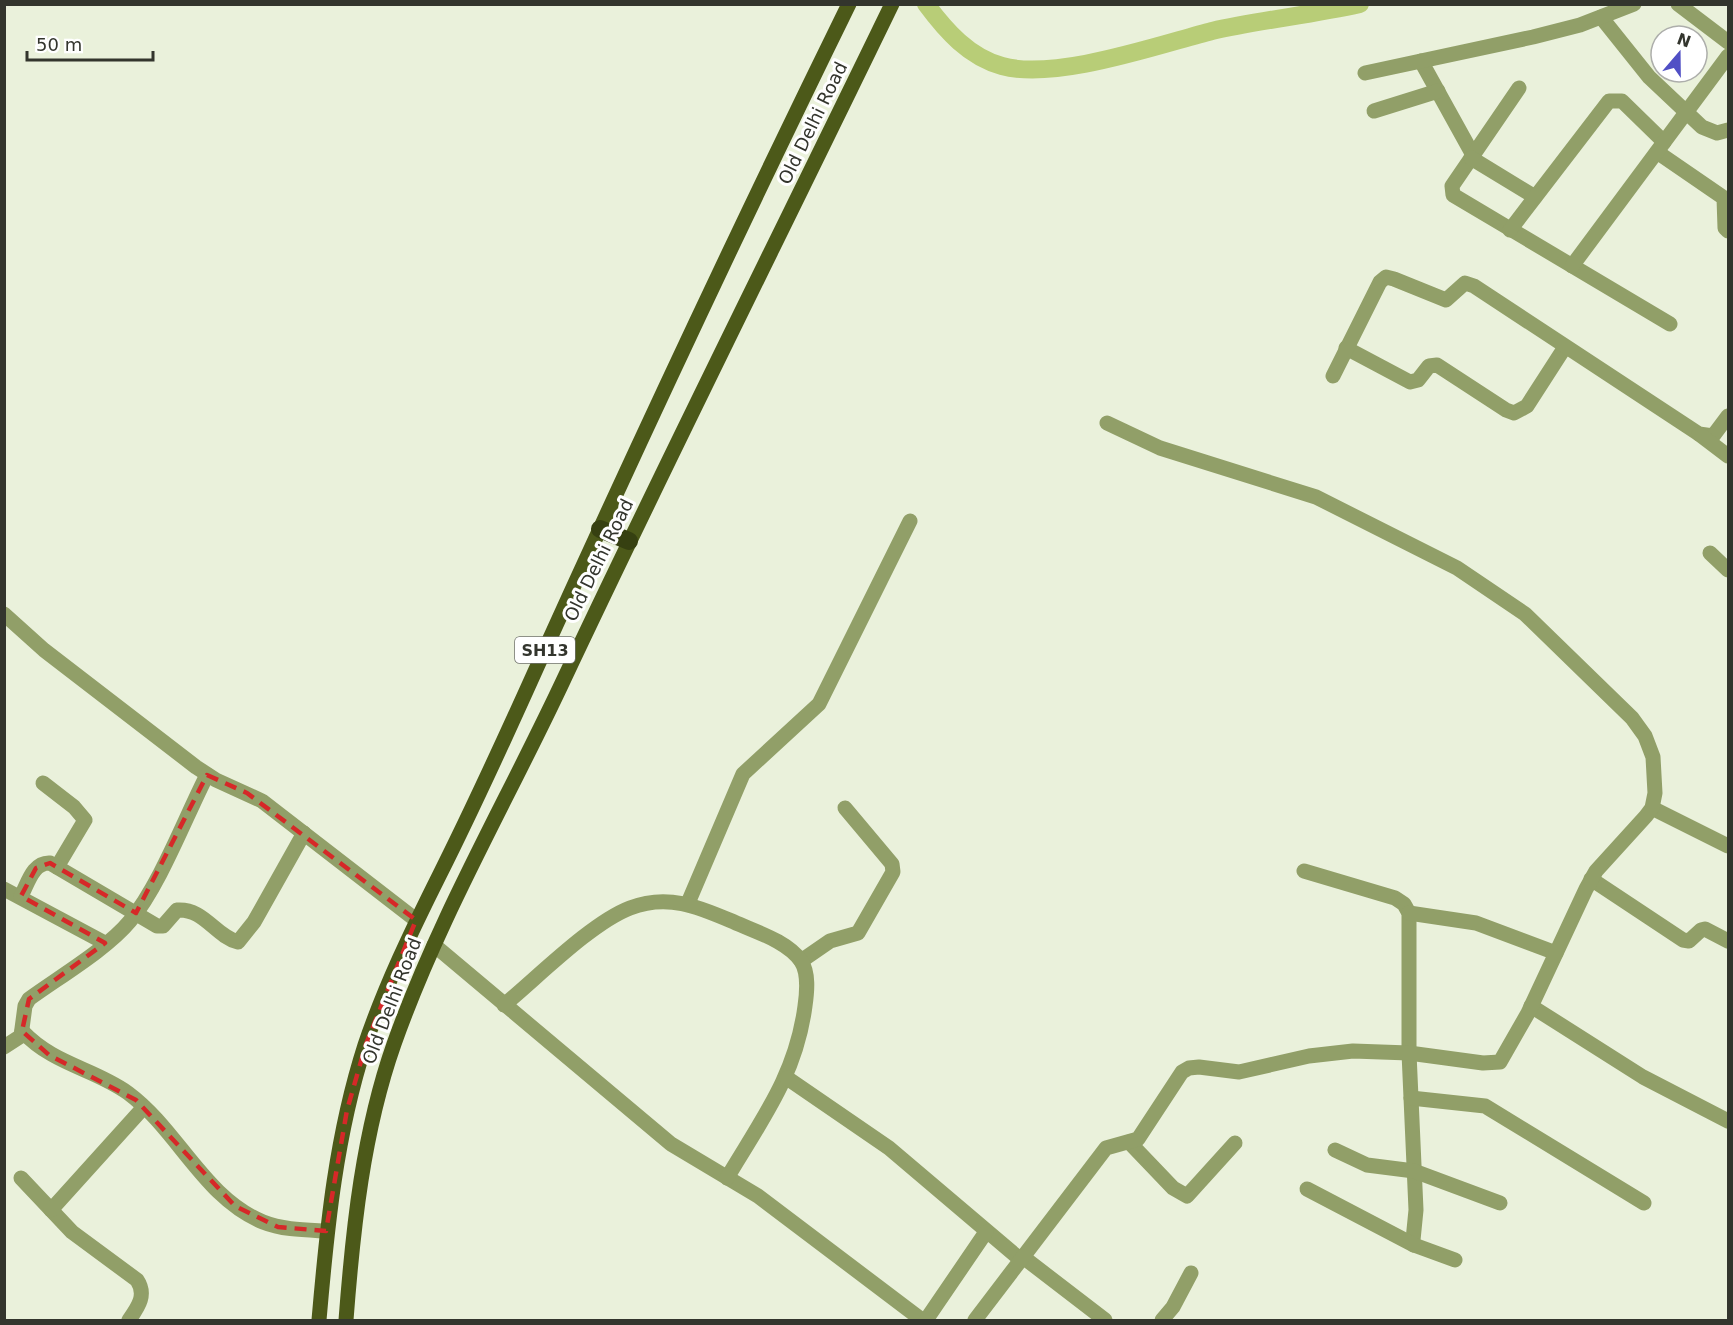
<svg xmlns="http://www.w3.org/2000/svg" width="1733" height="1325" viewBox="0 0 1733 1325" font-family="'DejaVu Sans',sans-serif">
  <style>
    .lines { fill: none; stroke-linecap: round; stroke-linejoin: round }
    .canal { stroke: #b8cd77; stroke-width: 18 }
    .street { stroke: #919f68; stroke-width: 15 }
    .primary { stroke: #4c5919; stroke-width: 15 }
    .highway { stroke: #364011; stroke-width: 18 }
    .marked { fill: none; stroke: #d62828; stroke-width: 4.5; stroke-dasharray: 12 8; stroke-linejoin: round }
    .labels { text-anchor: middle; stroke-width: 6; stroke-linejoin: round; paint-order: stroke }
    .shield { fill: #fff; stroke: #70726c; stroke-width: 1.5 }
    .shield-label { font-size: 16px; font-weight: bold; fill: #33352d }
    .street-label { font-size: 18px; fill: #33352d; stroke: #fff }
  </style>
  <rect width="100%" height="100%" fill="#eaf1db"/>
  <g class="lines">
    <path class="canal" d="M 926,4 C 946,31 969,57 1002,66 C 1055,81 1158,45 1212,31 C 1260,20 1311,15 1360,4"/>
    <g class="street">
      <path d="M 1678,4 L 1728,42"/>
      <path d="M 1601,17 L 1649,77 L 1702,127 L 1717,133 L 1728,130"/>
      <path d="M 1421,61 L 1473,155"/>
      <path d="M 1365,73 L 1533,37 L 1580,25 L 1634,4"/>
      <path d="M 1519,88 L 1452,186 L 1453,195 L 1670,324"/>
      <path d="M 1374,111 L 1438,91"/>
      <path d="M 1657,152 L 1724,198 L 1725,228 L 1728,231"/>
      <path d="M 1471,158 L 1535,197"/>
      <path d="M 1510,230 L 1609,101 L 1622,101 L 1664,142"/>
      <path d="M 1572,266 L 1728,56"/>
      <path d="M 1346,348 L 1410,382 L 1418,380 L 1429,366 L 1437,365 L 1506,410 L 1514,413 L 1527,406 L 1565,347"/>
      <path d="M 1333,376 L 1380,282 L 1386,277 L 1394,279 L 1446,300 L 1465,283 L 1474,286 L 1699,434 L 1713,436 L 1728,416"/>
      <path d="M 1699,434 L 1728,456"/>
      <path d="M 1710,553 L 1728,570"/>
      <path d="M 4,614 L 44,650 L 196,767 L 216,780 L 262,801 L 416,920"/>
      <path d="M 43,783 L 74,807 L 85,820 L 57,867"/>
      <path d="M 1652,808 L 1728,846"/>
      <path d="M 1304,871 L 1395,898 L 1404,904 L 1409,913 L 1409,1053 L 1416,1210 L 1413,1240 L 1414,1245 L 1455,1260"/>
      <path d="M 1591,879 L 1683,940 L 1689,941 L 1701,930 L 1705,929 L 1728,941"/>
      <path d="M 4,889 L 105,943"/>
      <path d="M 21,896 C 28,883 33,862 50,863 L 157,926 L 163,926 L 177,910 C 204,908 215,936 238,942 L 254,922 L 304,833"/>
      <path d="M 688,903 L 743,774 L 819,704 L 910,521"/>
      <path d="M 1409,913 L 1476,923 L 1556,953"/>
      <path d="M 434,945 L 671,1144 L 758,1196 L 922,1320"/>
      <path d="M 801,961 L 830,941 L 858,933 L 893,872 L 892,864 L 845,808"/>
      <path d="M 504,1005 C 537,978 591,923 630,908 C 668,893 699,907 734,922 C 756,932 787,941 801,961 C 809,973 807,992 805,1006 C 796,1075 762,1119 727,1178"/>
      <path d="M 1531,1006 L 1643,1077 L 1728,1121"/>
      <path d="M 22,1031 C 54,1065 93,1068 128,1093 C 178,1130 204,1198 263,1222 C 283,1230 306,1230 326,1231"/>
      <path d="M 4,1047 L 21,1036 L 25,1006 L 29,999 C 59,977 107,949 130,921 C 160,885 185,818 207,775"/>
      <path d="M 787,1078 L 889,1148 L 1021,1260"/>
      <path d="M 1411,1098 L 1485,1106 L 1644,1203"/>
      <path d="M 1129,1142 L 1173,1188 L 1187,1196 L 1235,1143"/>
      <path d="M 1335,1150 L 1367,1165 L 1414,1171 L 1500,1203"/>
      <path d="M 21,1178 L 72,1232 L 137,1280 C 147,1295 138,1307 129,1320"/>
      <path d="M 1307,1189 L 1414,1245"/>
      <path d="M 51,1210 L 144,1107"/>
      <path d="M 1023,1257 L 1105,1320"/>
      <path d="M 926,1320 L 986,1232"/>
      <path d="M 975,1320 L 1106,1148 L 1138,1139 L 1182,1072 L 1189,1068 L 1199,1067 L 1239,1072 L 1309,1056 L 1353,1051 L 1409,1053 L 1483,1063 L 1500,1062 L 1528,1013 L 1586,889 L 1596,871 L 1646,816 L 1652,808 L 1655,793 L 1653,757 L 1645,736 L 1632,718 L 1525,614 L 1457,568 L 1316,497 L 1160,448 L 1107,423"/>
      <path d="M 1162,1320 L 1173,1307 L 1191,1273"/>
    </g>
    <g class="primary">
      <path d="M 319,1320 C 327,1227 336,1135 365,1045 C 385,986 412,930 440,874 C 474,806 506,736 537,667 C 638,444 741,224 849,4"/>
      <path d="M 346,1320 C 353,1228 363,1132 394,1044 C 439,917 507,801 564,679 C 671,452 783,229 892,4"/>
    </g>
    <path class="highway" d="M 600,529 L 629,541"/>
  </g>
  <path class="marked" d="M 207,775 L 247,793 L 416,920 L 366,1044 L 347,1110 L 326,1231 L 278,1227 L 235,1206 L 136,1100 L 49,1055 L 22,1031 L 29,999 L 105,943 L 21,896 L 36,868 L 50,863 L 136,913 Z"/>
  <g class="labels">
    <rect class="shield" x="515" y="637" width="60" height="26" rx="4.5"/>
    <g class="shield-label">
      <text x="545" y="656">SH13</text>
    </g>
    <g class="street-label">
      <text transform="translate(813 123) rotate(-64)" y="6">Old Delhi Road</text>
      <text transform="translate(599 560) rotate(-64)" y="6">Old Delhi Road</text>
      <text transform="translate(392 1001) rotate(-69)" y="6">Old Delhi Road</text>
    </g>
  </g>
  <rect width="1733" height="1325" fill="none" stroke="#33352d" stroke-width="12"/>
  <g transform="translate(1679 54) rotate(20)"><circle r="28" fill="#ffffff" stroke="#adaeab" stroke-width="1.5"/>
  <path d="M0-4.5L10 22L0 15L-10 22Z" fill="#504fc5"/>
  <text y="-9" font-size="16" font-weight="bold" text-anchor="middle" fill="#33352d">N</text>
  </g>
  <path d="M27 51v9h126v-9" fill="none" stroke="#33352d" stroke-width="3"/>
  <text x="36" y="51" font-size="18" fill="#33352d" stroke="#ffffff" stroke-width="4.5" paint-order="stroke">50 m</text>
</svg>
